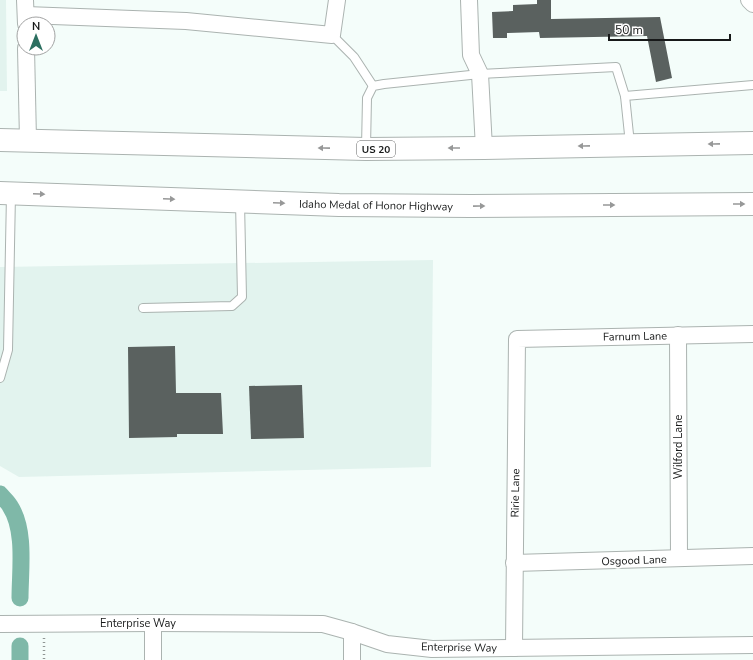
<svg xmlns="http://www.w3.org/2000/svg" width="753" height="660" viewBox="0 0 753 660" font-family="'Nunito Sans',sans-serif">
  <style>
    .built { fill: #e2f3ee }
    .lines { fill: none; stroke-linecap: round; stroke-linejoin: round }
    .canal { stroke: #7fb8a8; stroke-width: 17 }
    .building { fill: #5a615f }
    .lane-casing { stroke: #abb3b0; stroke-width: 10 }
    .street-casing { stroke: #abb3b0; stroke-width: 18 }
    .primary-casing { stroke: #abb3b0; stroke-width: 24 }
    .path { stroke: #909694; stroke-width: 2.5; stroke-dasharray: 1 3; stroke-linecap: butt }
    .lane { stroke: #fff; stroke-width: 8 }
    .street { stroke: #fff; stroke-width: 16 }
    .primary { stroke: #fff; stroke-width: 22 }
    .oneway { fill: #979898 }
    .labels { text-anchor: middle; stroke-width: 4; stroke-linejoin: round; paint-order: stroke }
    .shield { fill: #fff; stroke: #5d5e5e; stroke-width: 1 }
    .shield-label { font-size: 10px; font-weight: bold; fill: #171919 }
    .street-label { font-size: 11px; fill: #171919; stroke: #fff }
  </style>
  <rect width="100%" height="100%" fill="#f4fdfa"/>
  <g class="built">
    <path d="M 0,0 L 6,0 L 7,91 L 0,91 Z"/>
    <path d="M 433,260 L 431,467 L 19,477 L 0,466 L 0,267 Z"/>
  </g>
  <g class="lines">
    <g class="canal">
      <path d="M 0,494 C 3,498 8,502 10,506 C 26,530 20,571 20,598"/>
      <path d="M 20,660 L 20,646"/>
    </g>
  </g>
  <g class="building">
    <path d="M 537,0 L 551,0 L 551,19 L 660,17 L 672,78 L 656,82 L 647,36 L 540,38 L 539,32 L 507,33 L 507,38 L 493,38 L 492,12 L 513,11 L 513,5 L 537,4 Z"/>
    <path d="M 175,346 L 176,393 L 221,393 L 223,434 L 177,434 L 177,437 L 129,438 L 128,347 Z"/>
    <path d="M 302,385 L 304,438 L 251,439 L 249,386 Z"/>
  </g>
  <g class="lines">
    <defs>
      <g id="lane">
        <path d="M 332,35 L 354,57 L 373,86"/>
        <path d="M 625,96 L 753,85"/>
        <path d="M 366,147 L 367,98 L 373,86 L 384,84 L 480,74 L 616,67 L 625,96 L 630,144"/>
        <path d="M 143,308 L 232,306 L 242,297 L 240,202"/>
        <path d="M 0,378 L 8,350 L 11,194"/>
      </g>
      <g id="street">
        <path d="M 25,0 L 26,24"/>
        <path d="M 469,0 L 471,55 L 480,74 L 484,148"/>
        <path d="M 749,0 L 753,4"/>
        <path d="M 26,15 L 186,21 L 332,35 L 337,0"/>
        <path d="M 26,48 L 28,140"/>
        <path d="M 678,335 L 679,558"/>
        <path d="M 514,563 L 753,556"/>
        <path d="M 153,623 L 153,660"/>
        <path d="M 0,624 L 153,623 L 323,624 L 352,632 L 387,644 L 432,649 L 753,645"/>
        <path d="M 514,648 L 517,339 L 753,334"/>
        <path d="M 352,660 L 352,632"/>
      </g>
      <g id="primary">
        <path d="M 0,140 L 366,149 L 484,148 L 753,143"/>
        <path d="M 0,193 L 339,205 L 471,206 L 753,204"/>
      </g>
    </defs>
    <use href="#lane" class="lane-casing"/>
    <use href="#street" class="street-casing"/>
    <use href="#primary" class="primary-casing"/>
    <path class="path" d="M 44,638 L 44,660"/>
    <use href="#lane" class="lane"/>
    <use href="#street" class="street"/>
    <use href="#primary" class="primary"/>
  </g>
  <defs><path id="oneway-solid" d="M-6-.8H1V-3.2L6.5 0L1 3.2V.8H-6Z"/></defs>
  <g class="oneway">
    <use href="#oneway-solid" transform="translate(714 144) rotate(179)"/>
    <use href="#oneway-solid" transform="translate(584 146) rotate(179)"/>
    <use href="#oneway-solid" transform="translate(324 148) rotate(-179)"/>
    <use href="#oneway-solid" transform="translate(454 148) rotate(180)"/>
    <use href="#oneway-solid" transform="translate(39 194) rotate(2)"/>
    <use href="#oneway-solid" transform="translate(169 199) rotate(2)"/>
    <use href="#oneway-solid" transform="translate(279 203) rotate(2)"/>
    <use href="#oneway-solid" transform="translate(739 204)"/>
    <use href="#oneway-solid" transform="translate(609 205)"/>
    <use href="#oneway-solid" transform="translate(479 206) rotate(-1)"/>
  </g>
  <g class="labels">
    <rect class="shield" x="357" y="141" width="38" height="16" rx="3"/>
    <g class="shield-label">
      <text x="376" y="153">US 20</text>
    </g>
    <g class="street-label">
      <text transform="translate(376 205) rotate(1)" y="4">Idaho Medal of Honor Highway</text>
      <text transform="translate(635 336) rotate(-1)" y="4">Farnum Lane</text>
      <text transform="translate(678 447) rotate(-90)" y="4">Wilford Lane</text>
      <text transform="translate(515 493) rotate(-89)" y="4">Ririe Lane</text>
      <text transform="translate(634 560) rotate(-2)" y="4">Osgood Lane</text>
      <text x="138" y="627">Enterprise Way</text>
      <text transform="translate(459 647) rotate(1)" y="4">Enterprise Way</text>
    </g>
  </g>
  <g transform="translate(36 36)"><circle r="19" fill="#ffffff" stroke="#a2a3a3"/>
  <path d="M0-3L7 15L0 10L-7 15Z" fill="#2c6f60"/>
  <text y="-6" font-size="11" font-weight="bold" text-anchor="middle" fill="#171919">N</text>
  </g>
  <path d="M609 34v6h121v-6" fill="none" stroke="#171919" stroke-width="2"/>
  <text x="615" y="34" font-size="12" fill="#171919" stroke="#ffffff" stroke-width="3" paint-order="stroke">50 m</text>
</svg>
